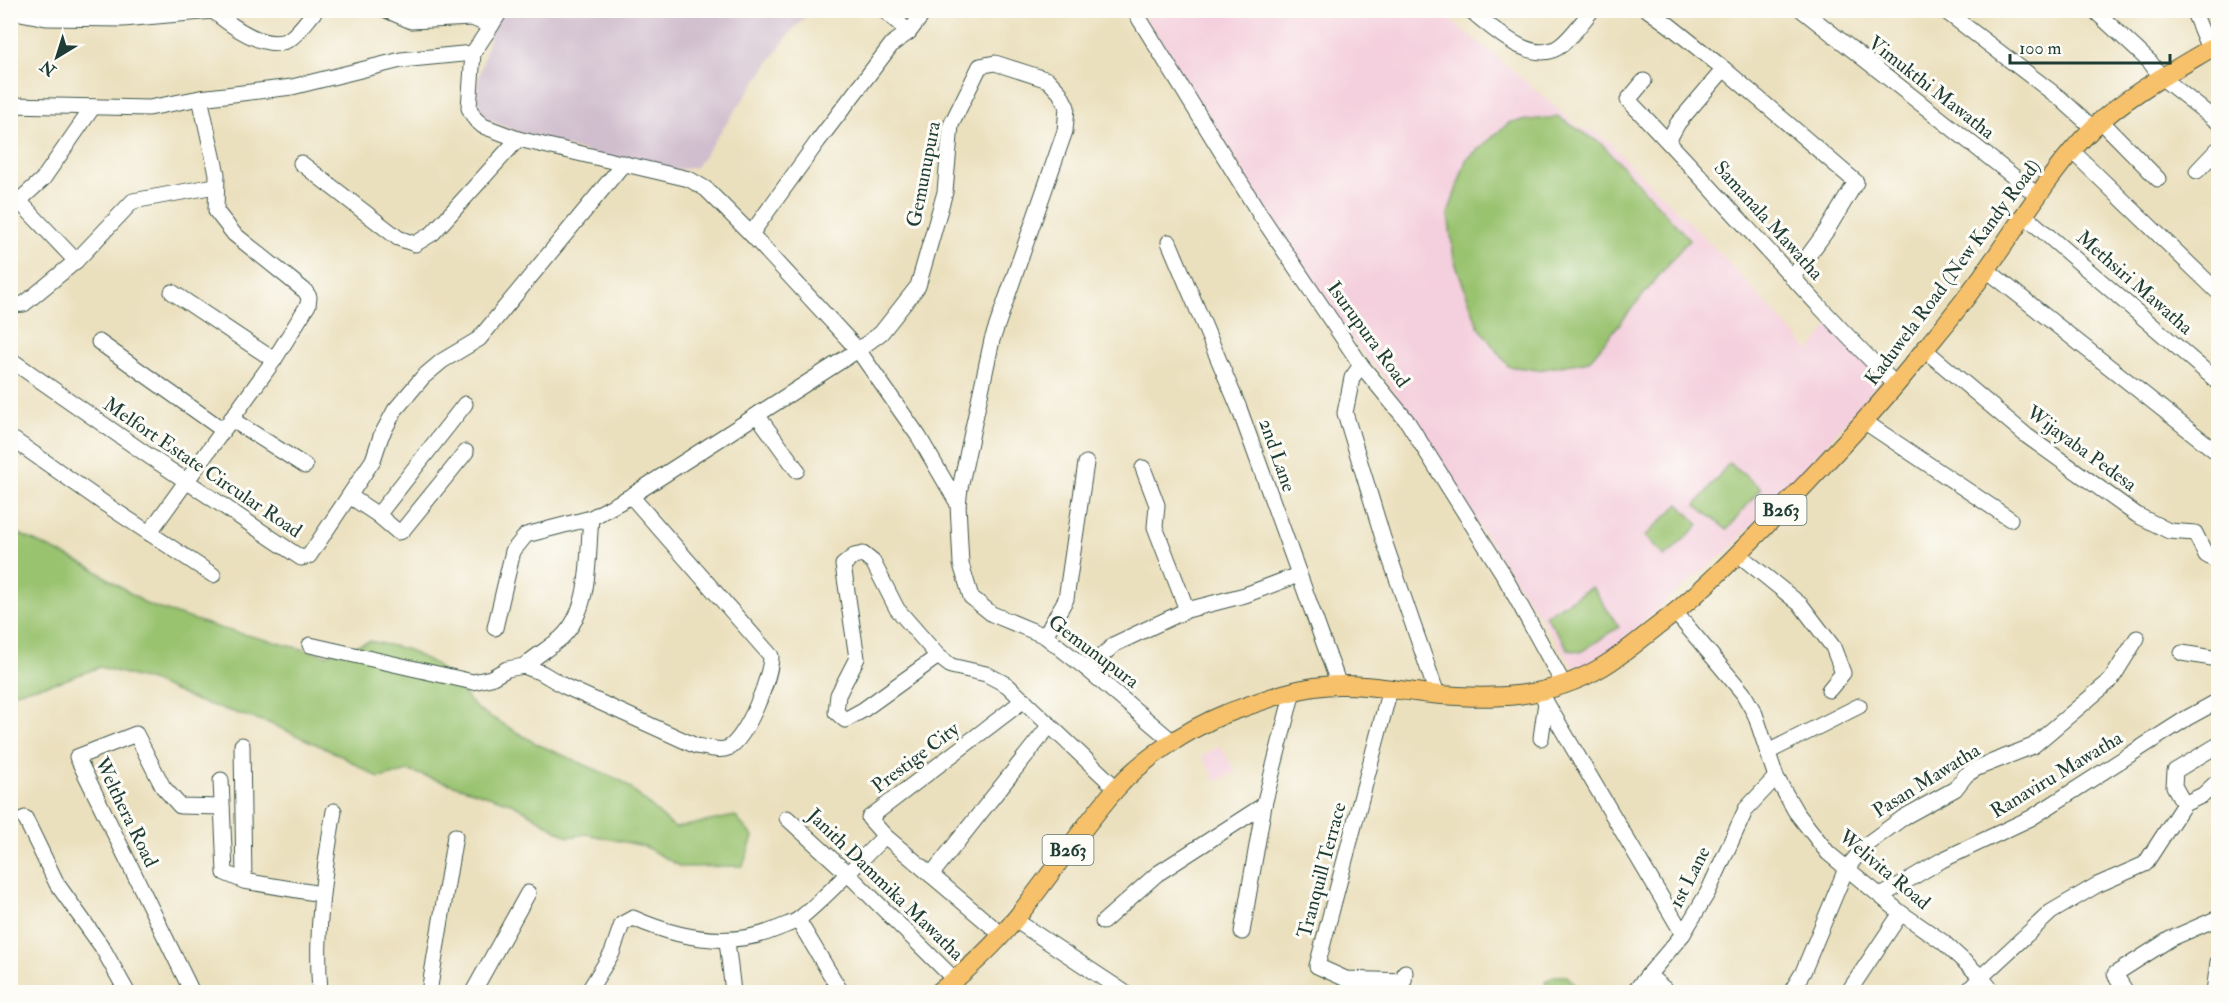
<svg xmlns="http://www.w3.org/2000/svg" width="2229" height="1003" viewBox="0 0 2229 1003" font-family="'IM FELL Double Pica',serif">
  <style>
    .built { fill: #f4cfdd }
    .industrial { fill: #d0bdcd }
    .green { fill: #9ac36f; stroke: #5c8052; stroke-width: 1.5 }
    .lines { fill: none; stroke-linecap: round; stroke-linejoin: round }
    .minor-casing { stroke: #3e5549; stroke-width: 17 }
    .major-casing { stroke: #3e5549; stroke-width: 20 }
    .minor { stroke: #fff; stroke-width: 15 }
    .major { stroke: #f6c16b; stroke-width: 18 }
    .labels { text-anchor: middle; stroke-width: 6; stroke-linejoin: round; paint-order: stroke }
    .shield { fill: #fdfcf7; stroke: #62766e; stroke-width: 1.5 }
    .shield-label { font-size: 18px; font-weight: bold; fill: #1f3d34 }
    .street-label { font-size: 20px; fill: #1f3d34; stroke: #fdfcf7 }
  </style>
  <rect width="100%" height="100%" fill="#fdfcf7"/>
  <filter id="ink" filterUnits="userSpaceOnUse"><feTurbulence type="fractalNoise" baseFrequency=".0167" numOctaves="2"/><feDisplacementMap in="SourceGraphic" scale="12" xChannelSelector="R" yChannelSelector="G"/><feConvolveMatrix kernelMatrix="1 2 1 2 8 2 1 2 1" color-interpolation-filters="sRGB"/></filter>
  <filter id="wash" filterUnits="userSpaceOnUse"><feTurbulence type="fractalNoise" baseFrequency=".008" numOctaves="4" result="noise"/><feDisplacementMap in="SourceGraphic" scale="24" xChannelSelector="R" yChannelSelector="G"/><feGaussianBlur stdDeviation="1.35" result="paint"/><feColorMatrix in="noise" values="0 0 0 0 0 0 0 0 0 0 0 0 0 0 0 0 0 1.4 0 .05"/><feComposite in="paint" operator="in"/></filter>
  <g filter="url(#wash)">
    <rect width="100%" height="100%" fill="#ebe0be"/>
    <g class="built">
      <path d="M 1141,11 L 1439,11 L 1498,58 L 1580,128 L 1596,132 L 1610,143 L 1628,162 L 1720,253 L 1810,352 L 1831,322 L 1875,372 L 1880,381 L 1811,462 L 1732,547 L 1676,593 L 1617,646 L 1585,665 L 1573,667 L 1468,510 L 1385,378 L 1356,345 L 1290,252 L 1239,165 Z"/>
      <path d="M 1220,746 L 1236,772 L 1216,781 L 1202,756 Z"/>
    </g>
    <path class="industrial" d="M 468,11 L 811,11 L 789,34 L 696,167 L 658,173 L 519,133 L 478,115 L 477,85 L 493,23 L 484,17 Z"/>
    <g class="green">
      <path d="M 1558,117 L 1602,144 L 1689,239 L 1589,361 L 1538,370 L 1508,366 L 1478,326 L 1454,259 L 1448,214 L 1466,160 L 1510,122 Z"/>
      <path d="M 1729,463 L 1761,488 L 1727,530 L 1696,505 Z"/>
      <path d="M 1679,504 L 1699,525 L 1665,557 L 1645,536 Z"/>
      <path d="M 11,530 L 92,568 L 148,605 L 223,629 L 326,655 L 370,641 L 406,649 L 437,665 L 477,709 L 537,744 L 622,781 L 675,828 L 735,816 L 753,837 L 743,866 L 681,867 L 644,846 L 586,834 L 568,837 L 514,804 L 409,771 L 379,778 L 338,754 L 269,723 L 197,701 L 151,681 L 100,667 L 62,681 L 15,692 L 11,700 Z"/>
      <path d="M 1592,587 L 1619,627 L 1581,652 L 1569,650 L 1545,615 Z"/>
      <path d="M 1554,976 L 1567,976 L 1582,992 L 1550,992 L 1545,982 Z"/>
    </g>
  </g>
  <g filter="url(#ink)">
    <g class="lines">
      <defs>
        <g id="minor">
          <path d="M 212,10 C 230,25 268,54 291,38 C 300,31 308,19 316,10"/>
          <path d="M 386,10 L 411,21 L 472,18 L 491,26 L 473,53 L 469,108 L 475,119 L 483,126 L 518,139 L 689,179 L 706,189 L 751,234 L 858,350 L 919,437 L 958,504"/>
          <path d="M 884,10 L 909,32"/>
          <path d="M 1134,10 L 1261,216 L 1361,365 L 1407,421 L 1502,572 L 1564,685"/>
          <path d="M 1470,10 C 1492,27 1532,67 1560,46 C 1572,37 1582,22 1592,10"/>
          <path d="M 1648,10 L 1669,25 L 1724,69"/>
          <path d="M 1802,10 L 2037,195"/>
          <path d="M 1944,10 L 2061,99 L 2093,128"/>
          <path d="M 2094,10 L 2150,62 L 2161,77 L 2218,122"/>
          <path d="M 2193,10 L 2209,49"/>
          <path d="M 10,11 L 46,18 L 123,19 L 213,11"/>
          <path d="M 491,26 L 501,10"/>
          <path d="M 1644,81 L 1628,100 C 1719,193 1803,294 1896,385"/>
          <path d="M 10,105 L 149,108 L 200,98 L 292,87 L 401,60 L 473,53"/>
          <path d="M 2101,121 L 2158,179"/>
          <path d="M 1668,141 L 1678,123 L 1724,69 L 1856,182 L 1827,230 L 1792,278"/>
          <path d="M 2072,151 L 2218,292"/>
          <path d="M 301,163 L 398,238 L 415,244 L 433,233 L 518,139"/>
          <path d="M 2197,171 L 2218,149"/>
          <path d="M 19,201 L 76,261"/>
          <path d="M 10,209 L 43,179 L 93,107"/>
          <path d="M 2024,215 L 2218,382"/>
          <path d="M 751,234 L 818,141 L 892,44 L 909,32 L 926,10"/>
          <path d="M 1169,242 L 1239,408 L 1339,685"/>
          <path d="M 1987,270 L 2218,453"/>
          <path d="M 172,292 L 274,360"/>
          <path d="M 10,305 L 24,304 L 76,261 L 133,201 L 215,186"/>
          <path d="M 99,342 L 223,430"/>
          <path d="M 1925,350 L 2027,436 L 2137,515 L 2169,531 L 2195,533 L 2206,555 L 2218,562"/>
          <path d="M 11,360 L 143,452 L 301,558 L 309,556 L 373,460 L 381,436 L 395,410 L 423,377 L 442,361 L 479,339 L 624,163"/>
          <path d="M 1361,365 L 1352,378 L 1345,413 L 1383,538 L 1437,694"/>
          <path d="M 231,419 L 305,466"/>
          <path d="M 1865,422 L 2010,519"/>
          <path d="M 14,440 L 105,504 L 213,575"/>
          <path d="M 1143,468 L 1157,505 L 1155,527 L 1187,610"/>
          <path d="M 797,470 L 760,419 L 760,413 L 858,350 L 881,333 L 918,286 L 945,192 L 951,125 L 980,66 L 995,63 L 1048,80 L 1060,93 L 1067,107 L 1065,131 L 992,340 L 960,488 L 958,504 L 961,564 L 971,597 L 992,614 L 1045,636 L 1087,669 L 1173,742"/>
          <path d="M 351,497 L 378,515 L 465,404"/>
          <path d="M 378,515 L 398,532 L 402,531 L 466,452"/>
          <path d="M 149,533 L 274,360 L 308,305 L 309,297 L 305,291 L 234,234 L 216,211 L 217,174 L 200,98"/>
          <path d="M 1738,554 L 1801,605 L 1833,647 L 1843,673 L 1829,690"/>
          <path d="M 1675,612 L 1743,693 L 1755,714 L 1776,777 L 1796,812 L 1828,853 L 1901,913 L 1943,942 L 1981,977 L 1993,992"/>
          <path d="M 495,628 L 513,551 L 526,535 L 591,518 L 631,496 L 760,413"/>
          <path d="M 1045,636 L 1066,599 L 1086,463"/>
          <path d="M 310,645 L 473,682 L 491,678 L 507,669 L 524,666 L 542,673 L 564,686 L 696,746 C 705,747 719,752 728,748 C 747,738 771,677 771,656 L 631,496"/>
          <path d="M 2182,653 L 2218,659"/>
          <path d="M 938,656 L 863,710 L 845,720 L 836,712 L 838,695 L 857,658 L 843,565 L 854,556 L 863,554 L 873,562 L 897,609 L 938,656 L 951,666 L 986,674 L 1007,685 L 1116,788"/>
          <path d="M 524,666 C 536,656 549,648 561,638 C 592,609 587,557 591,518"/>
          <path d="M 1087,669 L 1115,644 L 1187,610 L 1245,595 L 1298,575"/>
          <path d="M 1390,689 L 1317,966 L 1346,979 L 1404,981 L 1405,972"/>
          <path d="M 1540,692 L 1683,934"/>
          <path d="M 1541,738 L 1546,702"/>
          <path d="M 242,745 L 244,881"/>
          <path d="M 1768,752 L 1859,706"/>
          <path d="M 221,780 L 225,873 L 244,881 L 321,894"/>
          <path d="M 2184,804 L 2174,786 L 2175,771 L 2218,745"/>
          <path d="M 25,818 L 57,884 L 102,947 L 127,992"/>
          <path d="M 787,818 L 847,873 L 955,980"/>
          <path d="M 931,875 L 1050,725"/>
          <path d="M 1881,896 L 1942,860 L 2031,818 L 2187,718 L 2218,701"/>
          <path d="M 798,920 L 841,992"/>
          <path d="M 1015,920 L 1124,992"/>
          <path d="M 1103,922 L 1157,874 L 1264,805"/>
          <path d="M 1242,932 L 1264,805 L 1293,691"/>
          <path d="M 1002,935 L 885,836 L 869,818 L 1024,700"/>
          <path d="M 727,941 L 733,992"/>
          <path d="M 1648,975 L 1668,992"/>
          <path d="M 1851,988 L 1901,913"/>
          <path d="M 192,992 L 77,757 L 136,734 L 163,787 L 180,806 L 222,807"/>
          <path d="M 320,992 C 315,931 324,871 334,811"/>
          <path d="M 429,992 L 455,836"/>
          <path d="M 473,992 L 528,893"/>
          <path d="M 588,992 L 612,953 L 622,924 L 633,918 C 680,939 730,949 779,928 C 785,925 794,923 799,919 C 830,894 857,863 885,836"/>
          <path d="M 1634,992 L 1683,934 L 1708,892 L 1746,809 L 1776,777"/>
          <path d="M 1791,992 L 1803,972 L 1846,869 L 1867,844 L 1904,817 L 1955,789 L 1966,775 L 1977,768 L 2033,746 L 2111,680 L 2137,638"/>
          <path d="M 1967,992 L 1981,977 L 2051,912 L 2097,885 L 2145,864 L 2184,804 L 2203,795 L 2218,781"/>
          <path d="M 2126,992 L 2115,974 L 2170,939 L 2218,918"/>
          <path d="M 2214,992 L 2218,962"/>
        </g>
        <path id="major" d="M 939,992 C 968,970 995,945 1018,916 C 1051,875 1080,830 1115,790 C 1142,759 1188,729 1225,714 C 1261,701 1300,685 1339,685 C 1369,684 1401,691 1431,694 C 1492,700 1548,699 1602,667 C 1619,657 1635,644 1650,632 C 1699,596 1742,550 1785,506 C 1833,455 1882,404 1925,349 C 1952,317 1978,283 2001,249 C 2030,207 2057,164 2093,128 C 2127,95 2178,68 2218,44"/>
      </defs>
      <use href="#minor" class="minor-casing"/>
      <use href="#major" class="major-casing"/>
      <use href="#minor" class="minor"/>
      <use href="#major" class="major"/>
    </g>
  </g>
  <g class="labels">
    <g class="shield">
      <rect x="1755.5" y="495" width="51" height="30" rx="4.5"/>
      <rect x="1042.5" y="835" width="51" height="30" rx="4.5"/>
    </g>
    <g class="shield-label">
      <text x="1781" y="516">B263</text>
      <text x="1068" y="856">B263</text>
    </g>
    <g class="street-label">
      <text transform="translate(1932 87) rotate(38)" y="7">Vimukthi Mawatha</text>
      <text transform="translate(923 174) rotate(-79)" y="7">Gemunupura</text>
      <text transform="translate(1769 220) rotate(48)" y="7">Samanala Mawatha</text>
      <text transform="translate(1952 272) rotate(-53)" y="7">Kaduwela Road (New Kandy Road)</text>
      <text transform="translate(2135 282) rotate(41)" y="7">Methsiri Mawatha</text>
      <text transform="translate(1369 334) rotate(54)" y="7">Isurupura Road</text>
      <text transform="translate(2082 448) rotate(36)" y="7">Wijayaba Pedesa</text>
      <text transform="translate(1278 455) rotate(71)" y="7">2nd Lane</text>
      <text transform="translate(203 467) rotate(34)" y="7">Melfort Estate Circular Road</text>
      <text transform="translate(1094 651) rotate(37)" y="7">Gemunupura</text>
      <text transform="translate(915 757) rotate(-37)" y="7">Prestige City</text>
      <text transform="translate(2056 774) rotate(-31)" y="7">Ranaviru Mawatha</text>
      <text transform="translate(1926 780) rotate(-32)" y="7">Pasan Mawatha</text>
      <text transform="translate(127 812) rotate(64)" y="7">Welthera Road</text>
      <text transform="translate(1885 869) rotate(40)" y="7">Welivita Road</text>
      <text transform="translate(1321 870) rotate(-75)" y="7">Tranquill Terrace</text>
      <text transform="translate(1689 877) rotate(-63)" y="7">1st Lane</text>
      <text transform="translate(886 884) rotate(44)" y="7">Janith Dammika Mawatha</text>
    </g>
  </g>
  <rect width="2229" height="1003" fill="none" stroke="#fdfcf7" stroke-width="36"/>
  <g transform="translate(57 57) rotate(218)" stroke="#fdfcf7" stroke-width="4.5" paint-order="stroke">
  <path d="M0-4.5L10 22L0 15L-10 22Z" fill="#1f3d34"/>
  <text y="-9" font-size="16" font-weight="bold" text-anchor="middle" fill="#1f3d34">N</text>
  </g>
  <path d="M2010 54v9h160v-9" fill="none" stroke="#1f3d34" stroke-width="3"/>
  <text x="2019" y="54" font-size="18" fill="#1f3d34" stroke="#fdfcf7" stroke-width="4.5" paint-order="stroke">100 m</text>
</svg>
